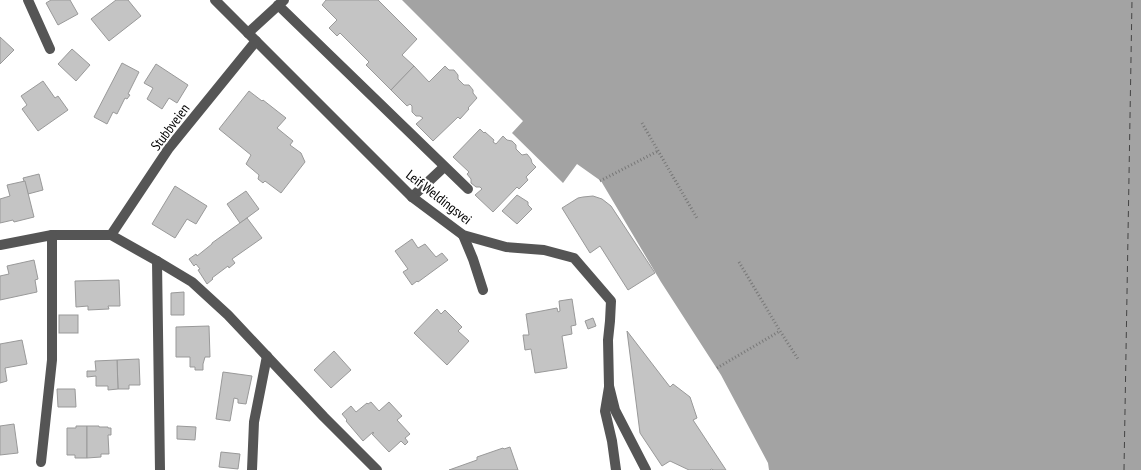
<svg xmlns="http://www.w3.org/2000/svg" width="1141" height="470" viewBox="0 0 1141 470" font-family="'PT Sans Narrow',sans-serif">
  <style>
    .water { fill: #a3a3a3 }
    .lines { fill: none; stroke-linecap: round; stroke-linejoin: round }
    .ferry { stroke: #444; stroke-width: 1; stroke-dasharray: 6 5; stroke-linecap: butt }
    .building { fill: #c4c4c4; stroke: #999 }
    .path { stroke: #777; stroke-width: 3; stroke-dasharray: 1 2.5; stroke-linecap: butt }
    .lane { stroke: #555; stroke-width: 10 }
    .street { stroke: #555; stroke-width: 10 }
    .labels { text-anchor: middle; stroke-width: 4; stroke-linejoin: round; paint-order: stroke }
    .street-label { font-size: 14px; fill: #000; stroke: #fff }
  </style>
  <rect width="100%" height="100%" fill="#fff"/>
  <path class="water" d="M 402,0 L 1141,0 L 1141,470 L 769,470 L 768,463 L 721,375 L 661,282 L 601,181 L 577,164 L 563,183 L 512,133 L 523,121 Z"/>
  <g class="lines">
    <path class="ferry" d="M 1124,470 L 1132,0"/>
  </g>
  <g class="building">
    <path d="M 51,0 L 70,0 L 78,14 L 58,25 L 46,3 Z"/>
    <path d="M 116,0 L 128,0 L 141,16 L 109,41 L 91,19 Z"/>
    <path d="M 326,0 L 378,0 L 417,39 L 402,55 L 414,66 L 391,90 L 366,65 L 369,62 L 340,33 L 337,36 L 329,28 L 337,20 L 322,5 Z"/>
    <path d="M 0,37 L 14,50 L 0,64 Z"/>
    <path d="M 72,49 L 90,65 L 76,81 L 58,64 Z"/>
    <path d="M 122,63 L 139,72 L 128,94 L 130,95 L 127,99 L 125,98 L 117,114 L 113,112 L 107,124 L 94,117 Z"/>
    <path d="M 156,64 L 188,85 L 177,103 L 169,98 L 162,109 L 147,99 L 153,88 L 144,83 Z"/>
    <path d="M 414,66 L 429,82 L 445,66 L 449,70 L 454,70 L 458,75 L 458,79 L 464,85 L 469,85 L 473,90 L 473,93 L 477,98 L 468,108 L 469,109 L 460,119 L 458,117 L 433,141 L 416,124 L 423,118 L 420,116 L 416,116 L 412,112 L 412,106 L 410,104 L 407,106 L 391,90 Z"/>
    <path d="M 43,81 L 55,98 L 58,96 L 68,110 L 38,131 L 22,109 L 27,105 L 21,96 Z"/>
    <path d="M 249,91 L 262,101 L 263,100 L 286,118 L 277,128 L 293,141 L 290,145 L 301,153 L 305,162 L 281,193 L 265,181 L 263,183 L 258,179 L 259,175 L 246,164 L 251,155 L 219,129 Z"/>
    <path d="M 480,129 L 484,133 L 485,132 L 494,140 L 493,142 L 496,144 L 503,136 L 507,140 L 512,141 L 516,145 L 516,149 L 522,155 L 527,154 L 531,159 L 532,163 L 536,167 L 526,177 L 528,180 L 519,189 L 517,187 L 493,212 L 475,195 L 482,189 L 480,187 L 476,187 L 471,183 L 471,179 L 467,174 L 469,172 L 453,157 Z"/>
    <path d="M 39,174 L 43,190 L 28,194 L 23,178 Z"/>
    <path d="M 25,181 L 34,217 L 14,222 L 13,220 L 0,223 L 0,199 L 10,196 L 7,185 Z"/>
    <path d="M 175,186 L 207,206 L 196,224 L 187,219 L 175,238 L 152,224 Z"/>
    <path d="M 246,191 L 259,209 L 240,223 L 227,204 Z"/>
    <path d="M 517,195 L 528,202 L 528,205 L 532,209 L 517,224 L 502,211 Z"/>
    <path d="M 593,196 L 602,199 L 611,206 L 655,273 L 628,290 L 600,246 L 590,253 L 562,208 L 578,198 L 583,197 Z"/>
    <path d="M 247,218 L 262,238 L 232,259 L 235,263 L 229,268 L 228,266 L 212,278 L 213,279 L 207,284 L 198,270 L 200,269 L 196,264 L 194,266 L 189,259 L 196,254 L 197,256 L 212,244 L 212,243 Z"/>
    <path d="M 412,239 L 418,248 L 425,244 L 436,257 L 442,253 L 448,260 L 418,282 L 417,281 L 412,285 L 403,272 L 408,269 L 395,251 Z"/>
    <path d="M 34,260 L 38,279 L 35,280 L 37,292 L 0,300 L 0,276 L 9,274 L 7,266 Z"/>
    <path d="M 119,280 L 120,306 L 108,306 L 109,309 L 88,310 L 88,306 L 76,307 L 75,281 Z"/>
    <path d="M 184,292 L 184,315 L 171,315 L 171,293 Z"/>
    <path d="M 572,299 L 576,325 L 571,326 L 572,334 L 562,336 L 567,368 L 535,373 L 531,349 L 525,350 L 523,335 L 529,335 L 526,314 L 557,308 L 558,312 L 560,311 L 559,301 Z"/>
    <path d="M 437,309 L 441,314 L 445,310 L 462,327 L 458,331 L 469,341 L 447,365 L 414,333 Z"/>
    <rect x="59" y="315" width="19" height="18"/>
    <path d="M 593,318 L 596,326 L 588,329 L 585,321 Z"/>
    <path d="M 209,326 L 210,357 L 205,357 L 203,364 L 203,370 L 195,370 L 195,367 L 190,367 L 190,357 L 176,357 L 176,327 Z"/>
    <path d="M 627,331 L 670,387 L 673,384 L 690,397 L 697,418 L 693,420 L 726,470 L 714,470 L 711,469 L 710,470 L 689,470 L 670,461 L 662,466 L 640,433 Z"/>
    <path d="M 22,340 L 27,364 L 5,368 L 7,381 L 0,383 L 0,344 Z"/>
    <path d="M 334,351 L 351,370 L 331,388 L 314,370 Z"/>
    <path d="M 139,359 L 140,385 L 129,385 L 129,389 L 118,389 L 117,360 Z"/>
    <path d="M 117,360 L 118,389 L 108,390 L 108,386 L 96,386 L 96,376 L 87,377 L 87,371 L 96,371 L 95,361 Z"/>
    <path d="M 223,372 L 252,376 L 246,404 L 238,403 L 238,399 L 234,398 L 230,421 L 216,419 Z"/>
    <path d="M 57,389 L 75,389 L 76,407 L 58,407 Z"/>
    <path d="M 371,402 L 379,411 L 389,402 L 402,416 L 397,420 L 410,434 L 405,438 L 408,442 L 405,445 L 401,441 L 389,452 L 372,434 L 374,433 L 373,432 L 363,441 L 346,421 L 347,420 L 342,414 L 351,406 L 356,412 L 367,403 L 368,404 Z"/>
    <path d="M 14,424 L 18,453 L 0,455 L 0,426 Z"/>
    <path d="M 76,426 L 87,426 L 87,458 L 75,458 L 75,455 L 67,455 L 67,428 L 76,428 Z"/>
    <path d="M 87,426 L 99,426 L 99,427 L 108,427 L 108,428 L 111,428 L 111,435 L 108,435 L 109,454 L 101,454 L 101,457 L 87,458 Z"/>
    <path d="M 177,426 L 196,427 L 195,440 L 177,439 Z"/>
    <path d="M 510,447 L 518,470 L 449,470 L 477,460 L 477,457 L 503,448 L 504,449 Z"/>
    <path d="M 221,452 L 240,454 L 238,469 L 219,467 Z"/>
  </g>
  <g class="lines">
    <g class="path">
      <path d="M 642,123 L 698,220"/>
      <path d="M 600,181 L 658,151"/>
      <path d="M 739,262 L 780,331 L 798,359"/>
      <path d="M 717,368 L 780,331"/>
    </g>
    <g class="lane">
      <path d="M 278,5 L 468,189"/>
      <path d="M 248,33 L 284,0"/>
      <path d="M 412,197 L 444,167"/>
      <path d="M 463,235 L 473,259 L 483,290"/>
      <path d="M 609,387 L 605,411 L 612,441 L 616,470"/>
    </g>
    <g class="street">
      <path d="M 28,0 L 50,49"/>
      <path d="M 215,0 L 412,197 L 463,235 L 506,247 L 544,250 L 574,258 L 611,301 L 610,321 L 608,340 L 609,386 L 615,410 L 646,470"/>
      <path d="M 111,235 L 169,148 L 256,41"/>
      <path d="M 0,245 L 52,235 L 111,235 L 157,261 L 192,282 L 228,315 L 324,417 L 377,470"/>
      <path d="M 157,261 L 160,470"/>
      <path d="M 41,462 L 52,360 L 52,235"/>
      <path d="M 252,470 L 254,422 L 267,356"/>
    </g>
  </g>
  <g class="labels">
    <g class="street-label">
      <text transform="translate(170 127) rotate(-53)" y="5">Stubbveien</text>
      <text transform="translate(439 197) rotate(38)" y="5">Leif Weldingsvei</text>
    </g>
  </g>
</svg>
